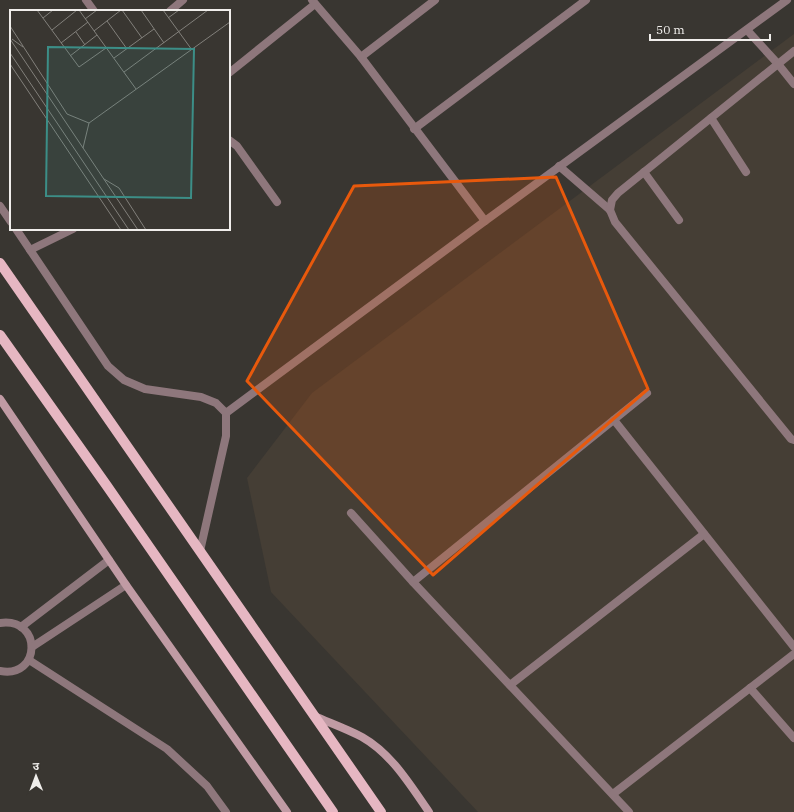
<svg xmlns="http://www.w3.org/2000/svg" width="794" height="812" viewBox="0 0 794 812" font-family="'IBM Plex Serif','Noto Sans Devanagari',serif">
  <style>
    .built { fill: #453e35 }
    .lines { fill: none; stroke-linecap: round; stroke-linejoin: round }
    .lane { stroke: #8e777c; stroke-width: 8 }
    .street { stroke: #8e777c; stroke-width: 8 }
    .secondary { stroke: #c09ba4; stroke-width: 8 }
    .primary { stroke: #e6b7c2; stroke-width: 10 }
    .marked { fill: #e8590c; fill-opacity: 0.2; stroke: #e8590c; stroke-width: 3; stroke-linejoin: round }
    .inset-road { fill: none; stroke: #82807b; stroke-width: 1 }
    .view { fill: #3c8e87; fill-opacity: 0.15; stroke: #3c8e87; stroke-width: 2 }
    .inset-edge { fill: none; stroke: #f0eeeb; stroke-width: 2 }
  </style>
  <rect width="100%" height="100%" fill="#393631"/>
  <path class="built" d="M 794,34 L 794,812 L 478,812 L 271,592 L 247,478 L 312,393 Z"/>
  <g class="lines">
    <g class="lane">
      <path d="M 747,30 L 778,64 L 794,84"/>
      <path d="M 711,118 L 746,172"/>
      <path d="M 229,140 L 237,146 L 277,202"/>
      <path d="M 559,166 L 610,210 L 615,222 L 791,439 L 794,440"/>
      <path d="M 644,172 L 679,220"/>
      <path d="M 610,210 L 612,200 L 618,193 L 794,51"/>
      <path d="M 30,250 L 73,229"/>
      <path d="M 614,420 L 794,647"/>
      <path d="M 351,513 L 413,582 L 629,812"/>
      <path d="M 413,582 L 647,393"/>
      <path d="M 0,623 C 43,617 41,679 0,671"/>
      <path d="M 21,627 L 109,560"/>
      <path d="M 32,647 L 126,585"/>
      <path d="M 29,660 L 167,749 L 207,786 L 226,812"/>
      <path d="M 510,685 L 704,534"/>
      <path d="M 750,688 L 794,738"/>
      <path d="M 613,794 L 794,654"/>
    </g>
    <g class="street">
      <path d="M 86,0 L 94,11"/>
      <path d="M 312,0 L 361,57 L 485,221"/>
      <path d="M 170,11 L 183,0"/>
      <path d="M 361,57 L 435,0"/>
      <path d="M 229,73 L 315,4"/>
      <path d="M 414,129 L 586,0"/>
      <path d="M 0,206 L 11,222"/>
      <path d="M 16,229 L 108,366 L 124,380 L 145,389 L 201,397 L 216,403 L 226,413 L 226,436 L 200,551"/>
      <path d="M 226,413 L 485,221 L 787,0"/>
    </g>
    <g class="secondary">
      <path d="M 0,399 L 126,585 L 287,812"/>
      <path d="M 314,716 C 330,723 347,729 362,737 C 392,754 410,785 429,812"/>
    </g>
    <g class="primary">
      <path d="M 0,263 L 381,812"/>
      <path d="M 0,335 L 107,486 L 333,812"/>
    </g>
  </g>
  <path class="marked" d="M 556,177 L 648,389 L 433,575 L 247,381 L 354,186 Z"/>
  <g transform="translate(10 10)">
    <rect width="220" height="220" fill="#393631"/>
    <path class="inset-road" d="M 27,0 L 69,57 L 96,38M 69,0 L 126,79M 112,0 L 132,28M 131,0 L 154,33M 153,0 L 182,40M 33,8 L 43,0M 158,8 L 169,0M 75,9 L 87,0M 97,11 L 117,39M 0,16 L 57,104 L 79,113M 42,20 L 67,0M 84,21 L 111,0M 66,22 L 75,35M 0,29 L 128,220M 2,29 L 13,37M 51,33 L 78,12M 0,43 L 119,220M 60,46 L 87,25M 104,48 L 144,19M 0,54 L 111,220M 114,62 L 198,0M 73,138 L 79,113 L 220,12M 94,169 L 109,178 L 136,220"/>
    <path class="view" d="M 38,37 L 184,39 L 181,188 L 36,186 Z"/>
    <rect width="220" height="220" class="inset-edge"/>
  </g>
  <g transform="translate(36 776) rotate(359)" stroke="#393631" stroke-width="3" paint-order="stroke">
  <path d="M0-3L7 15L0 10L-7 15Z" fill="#f0eeeb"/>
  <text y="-6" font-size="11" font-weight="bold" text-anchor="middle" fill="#f0eeeb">उ</text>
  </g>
  <path d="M650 34v6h120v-6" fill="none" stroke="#f0eeeb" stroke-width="2"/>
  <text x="656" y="34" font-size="12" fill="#f0eeeb" stroke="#393631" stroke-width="3" paint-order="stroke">50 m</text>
</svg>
